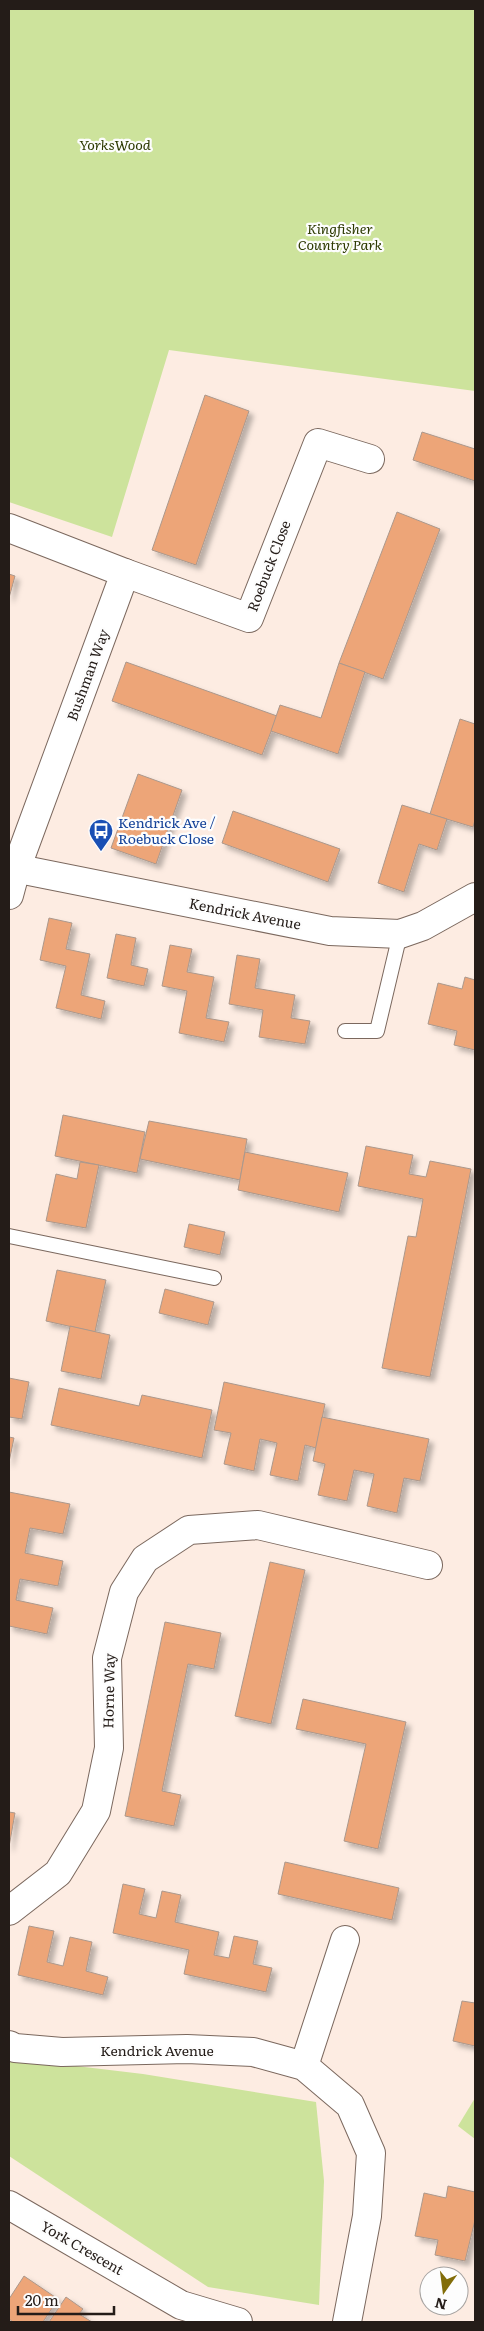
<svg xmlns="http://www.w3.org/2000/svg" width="484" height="2331" viewBox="0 0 484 2331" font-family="Literata,serif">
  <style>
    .green { fill: #cde39c }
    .building { fill: #eda578; stroke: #ab988c; filter: url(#shadow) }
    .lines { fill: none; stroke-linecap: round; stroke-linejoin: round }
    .service-casing { stroke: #7b685e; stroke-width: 16 }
    .minor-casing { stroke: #7b685e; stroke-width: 30 }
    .service { stroke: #fff; stroke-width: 14 }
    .minor { stroke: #fff; stroke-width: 28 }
    .labels { text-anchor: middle; stroke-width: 4.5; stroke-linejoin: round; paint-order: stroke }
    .park-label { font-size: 14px; font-style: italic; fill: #2c3900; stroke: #fdfdfd }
    .street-label { font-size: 14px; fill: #241c18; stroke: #fdfdfd }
    .transit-label { font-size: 14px; fill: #164399; stroke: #fdfdfd; text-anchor: start }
  </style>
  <defs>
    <filter id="shadow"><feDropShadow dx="4.5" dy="4.5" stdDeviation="2.5" flood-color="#0004"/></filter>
  </defs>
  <rect width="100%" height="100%" fill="#fdece2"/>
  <g class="green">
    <path d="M 9,9 L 475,9 L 475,391 L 169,350 L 112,537 L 9,502 Z"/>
    <path d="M 9,2058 L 143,2074 L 316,2102 L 324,2181 L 319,2305 L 208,2287 L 9,2156 Z"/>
    <path d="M 475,2098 L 475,2139 L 458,2126 Z"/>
  </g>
  <g class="building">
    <path d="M 205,395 L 249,411 L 196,565 L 152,550 Z"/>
    <path d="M 422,432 L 475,449 L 475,481 L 413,460 Z"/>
    <path d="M 397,512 L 440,529 L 383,679 L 339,663 Z"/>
    <path d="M 9,574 L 15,576 L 9,598 Z"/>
    <path d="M 126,662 L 277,716 L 262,755 L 112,701 Z"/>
    <path d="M 339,663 L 365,672 L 338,754 L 271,731 L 280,705 L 321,718 Z"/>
    <path d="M 460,719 L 475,724 L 475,820 L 473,827 L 430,814 Z"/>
    <path d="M 138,774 L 182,790 L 156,864 L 111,848 Z"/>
    <path d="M 402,805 L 447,819 L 437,850 L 419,844 L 404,892 L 378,883 Z"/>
    <path d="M 233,811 L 340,849 L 328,882 L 222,843 Z"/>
    <path d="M 49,918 L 72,923 L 66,949 L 90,954 L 81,995 L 105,1001 L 101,1019 L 56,1008 L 66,966 L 40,960 Z"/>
    <path d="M 116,934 L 136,938 L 131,965 L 148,969 L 144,986 L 107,978 Z"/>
    <path d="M 170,945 L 192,949 L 187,972 L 214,977 L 206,1018 L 229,1022 L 224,1042 L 179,1033 L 187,991 L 162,986 Z"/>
    <path d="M 237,955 L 260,959 L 255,988 L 295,995 L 291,1018 L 310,1021 L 305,1044 L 259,1037 L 263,1010 L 229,1004 Z"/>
    <path d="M 465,977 L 475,980 L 475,1050 L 454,1045 L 457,1031 L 428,1024 L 438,983 L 462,989 Z"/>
    <path d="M 63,1115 L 145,1132 L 137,1173 L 55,1156 Z"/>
    <path d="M 149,1121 L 247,1139 L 240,1180 L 140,1159 Z"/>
    <path d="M 366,1146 L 413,1155 L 409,1174 L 426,1177 L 430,1161 L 471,1169 L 430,1377 L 382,1368 L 408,1236 L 416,1237 L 423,1199 L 358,1186 Z"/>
    <path d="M 245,1152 L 348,1173 L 339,1212 L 238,1190 Z"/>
    <path d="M 80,1162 L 99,1165 L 86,1228 L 46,1221 L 56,1174 L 77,1179 Z"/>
    <path d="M 189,1224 L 225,1232 L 220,1255 L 184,1247 Z"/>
    <path d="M 57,1270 L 106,1280 L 95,1332 L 46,1321 Z"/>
    <path d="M 165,1289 L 214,1302 L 208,1325 L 159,1313 Z"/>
    <path d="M 70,1326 L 110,1335 L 101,1379 L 61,1371 Z"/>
    <path d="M 9,1378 L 29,1382 L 22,1419 L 9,1417 Z"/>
    <path d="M 224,1382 L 325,1404 L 316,1448 L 305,1445 L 298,1481 L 270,1475 L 277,1443 L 260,1439 L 254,1471 L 224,1464 L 231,1433 L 214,1430 Z"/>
    <path d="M 59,1388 L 139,1406 L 142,1395 L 212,1410 L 202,1458 L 51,1425 Z"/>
    <path d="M 322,1417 L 429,1439 L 420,1481 L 404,1478 L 397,1513 L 367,1506 L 374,1474 L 354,1470 L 347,1501 L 318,1495 L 325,1464 L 313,1461 Z"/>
    <path d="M 9,1437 L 14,1438 L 9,1462 Z"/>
    <path d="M 9,1492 L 70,1504 L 63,1534 L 30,1528 L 25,1553 L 63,1561 L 58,1586 L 20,1579 L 16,1600 L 53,1608 L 47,1634 L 9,1626 Z"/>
    <path d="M 270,1562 L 305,1570 L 271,1724 L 235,1716 Z"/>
    <path d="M 165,1622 L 221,1633 L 214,1669 L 188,1664 L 162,1791 L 181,1795 L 174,1826 L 125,1816 Z"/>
    <path d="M 303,1699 L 406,1722 L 378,1849 L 344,1841 L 366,1744 L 296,1729 Z"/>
    <path d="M 9,1812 L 15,1813 L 9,1847 Z"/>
    <path d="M 285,1862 L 399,1888 L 392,1920 L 278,1894 Z"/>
    <path d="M 123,1884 L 145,1889 L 139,1914 L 156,1918 L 162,1891 L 181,1895 L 175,1922 L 219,1932 L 214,1955 L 229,1958 L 234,1936 L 258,1941 L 253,1964 L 272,1968 L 266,1992 L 184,1974 L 189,1950 L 113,1933 Z"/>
    <path d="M 29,1926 L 54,1931 L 47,1962 L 63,1966 L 70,1937 L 92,1942 L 86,1971 L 108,1977 L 103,1995 L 18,1975 Z"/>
    <path d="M 462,2001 L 475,2003 L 475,2046 L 453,2041 Z"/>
    <path d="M 448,2186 L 475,2192 L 475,2220 L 465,2261 L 435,2255 L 438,2240 L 415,2236 L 424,2193 L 446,2198 Z"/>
    <path d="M 24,2276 L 58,2299 L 43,2322 L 13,2322 L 9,2319 L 9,2299 Z"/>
    <path d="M 66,2297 L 83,2309 L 79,2314 L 92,2322 L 49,2322 Z"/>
  </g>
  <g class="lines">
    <defs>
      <g id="service">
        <path d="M 345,1031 L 377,1031 L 400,934"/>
        <path d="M 9,1236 L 214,1278"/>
      </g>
      <g id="minor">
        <path d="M 9,528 L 125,573 L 16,869 L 9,895"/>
        <path d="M 125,573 L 249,618 L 318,443 L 370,459"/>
        <path d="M 9,867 L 330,931 L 400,934 L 423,926 L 475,897"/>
        <path d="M 9,1911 L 58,1873 L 96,1811 L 109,1748 L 107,1658 L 124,1592 L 145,1559 L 189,1530 L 258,1525 L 428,1565"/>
        <path d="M 9,2045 L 15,2048 L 62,2052 L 187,2049 L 253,2052 L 304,2066 L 350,2105 L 371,2153 L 367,2216 L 347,2322"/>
        <path d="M 304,2066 L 345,1940"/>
        <path d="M 9,2205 L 181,2305 L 238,2322"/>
      </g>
    </defs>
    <use href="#service" class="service-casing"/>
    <use href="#minor" class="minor-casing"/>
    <use href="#service" class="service"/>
    <use href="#minor" class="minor"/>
  </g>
  <defs>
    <symbol id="bus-pin" viewBox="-11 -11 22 30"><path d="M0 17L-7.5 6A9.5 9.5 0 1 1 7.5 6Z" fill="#1a4fb4" stroke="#fdfdfd"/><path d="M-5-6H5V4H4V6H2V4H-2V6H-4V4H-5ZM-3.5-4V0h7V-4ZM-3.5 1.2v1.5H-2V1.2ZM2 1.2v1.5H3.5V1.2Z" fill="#fff"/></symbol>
  </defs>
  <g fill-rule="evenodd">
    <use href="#bus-pin" x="87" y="817" width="28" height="38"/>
  </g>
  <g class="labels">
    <g class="park-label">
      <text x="115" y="150">YorksWood</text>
      <text x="340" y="234">Kingfisher<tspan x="340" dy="16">Country Park</tspan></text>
    </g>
    <g class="street-label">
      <text transform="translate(269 566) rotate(-69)" y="5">Roebuck Close</text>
      <text transform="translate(88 675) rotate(-70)" y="5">Bushman Way</text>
      <text transform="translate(245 914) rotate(11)" y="5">Kendrick Avenue</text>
      <text transform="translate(109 1691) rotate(-89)" y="5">Horne Way</text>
      <text x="157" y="2056">Kendrick Avenue</text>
      <text transform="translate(82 2248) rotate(30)" y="5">York Crescent</text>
    </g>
    <g class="transit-label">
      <text x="118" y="828">Kendrick Ave /<tspan x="118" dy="16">Roebuck Close</tspan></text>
    </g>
  </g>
  <rect width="484" height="2331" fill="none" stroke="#241c18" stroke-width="20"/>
  <g transform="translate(444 2291) rotate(194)"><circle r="24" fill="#fdfdfd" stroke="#a6a3a1"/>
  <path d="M0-4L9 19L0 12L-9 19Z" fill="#826d09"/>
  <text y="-8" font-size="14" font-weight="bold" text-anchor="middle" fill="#241c18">N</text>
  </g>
  <path d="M18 2306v8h96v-8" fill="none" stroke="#241c18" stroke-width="2.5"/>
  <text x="25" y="2306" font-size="15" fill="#241c18" stroke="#fdfdfd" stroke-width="4" paint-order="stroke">20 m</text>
</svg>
